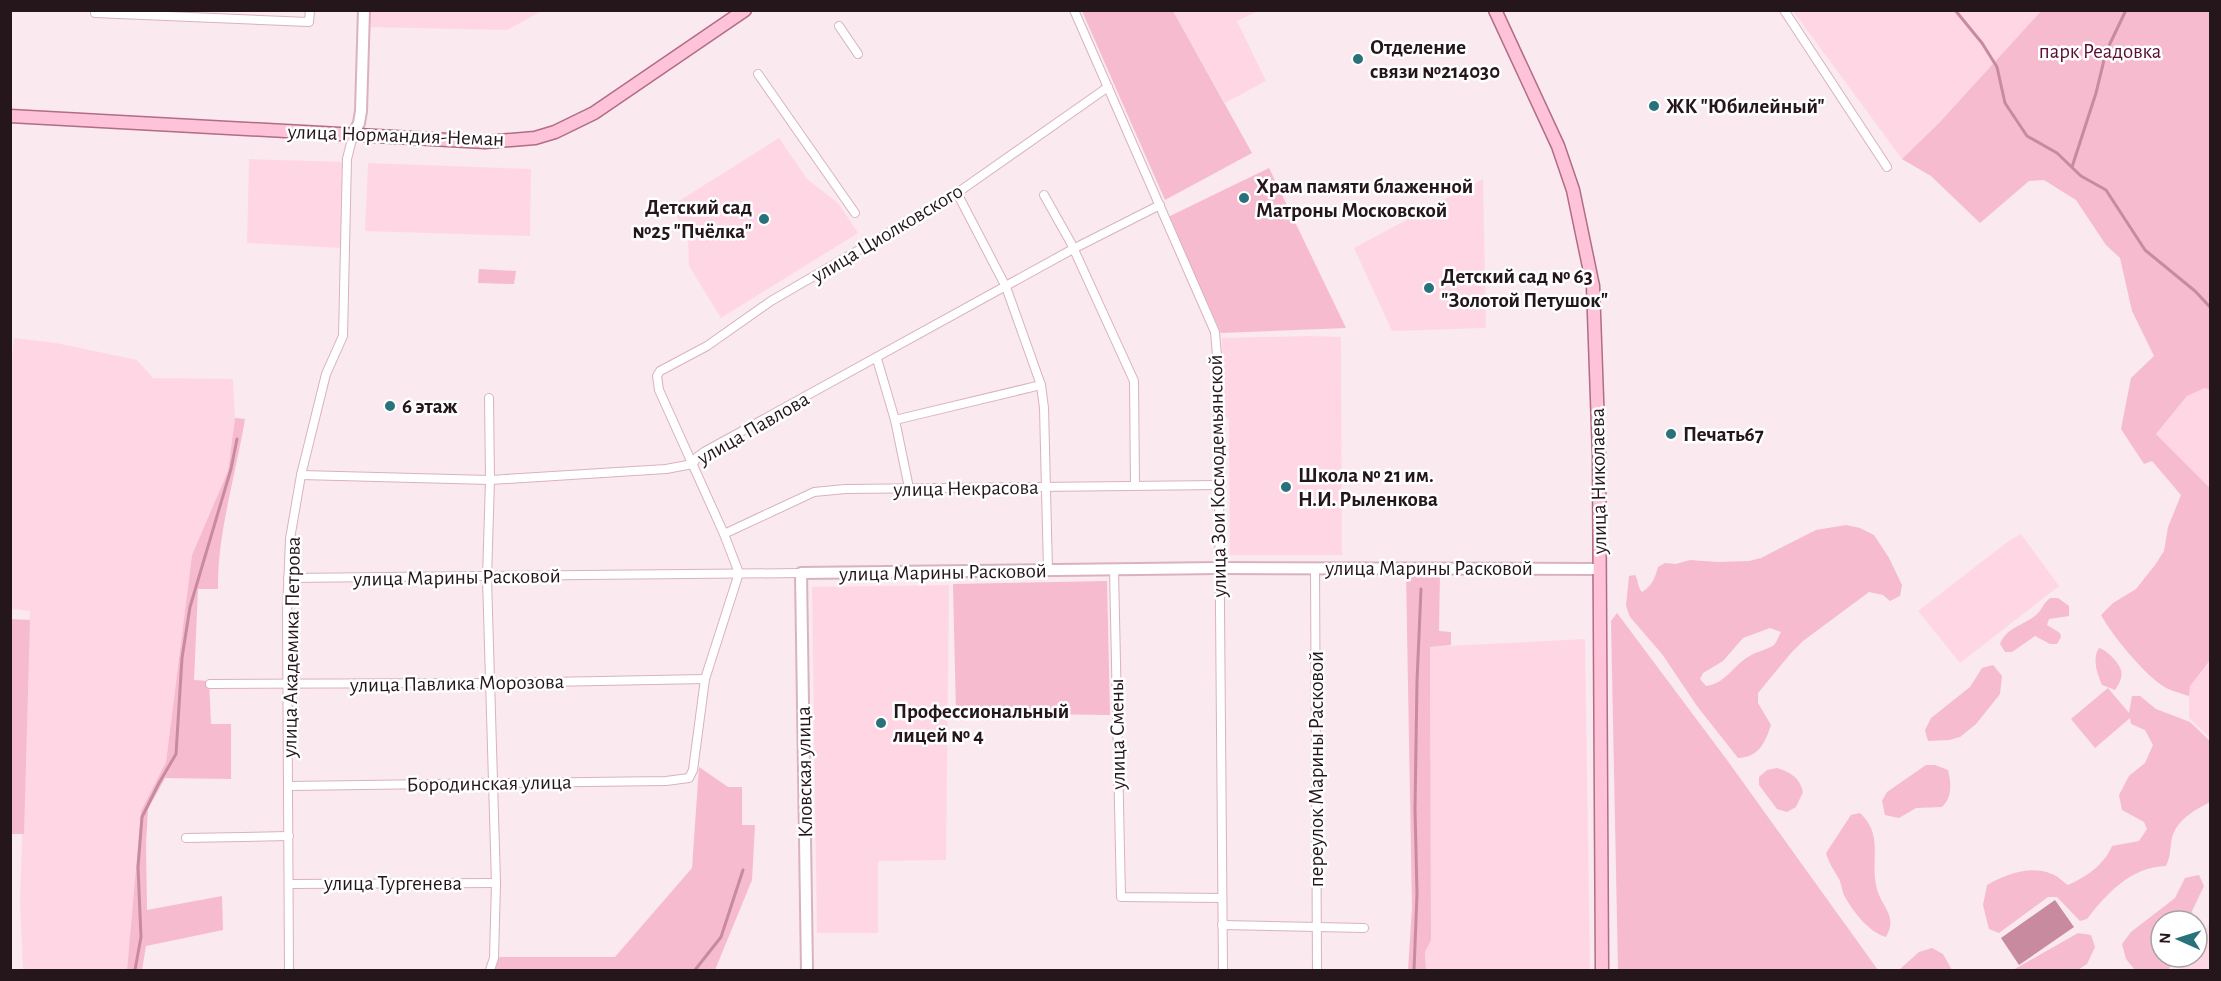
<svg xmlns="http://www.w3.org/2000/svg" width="2221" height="981" viewBox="0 0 2221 981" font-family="'Alegreya Sans',sans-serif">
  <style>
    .built { fill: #ffd7e4 }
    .green { fill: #f6bbcf; fill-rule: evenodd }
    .water { fill: #c88a9f }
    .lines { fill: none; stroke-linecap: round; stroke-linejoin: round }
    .stream { stroke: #c88a9f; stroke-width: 3 }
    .street-casing { stroke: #dab2bf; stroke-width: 10 }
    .secondary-casing { stroke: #dab2bf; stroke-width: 14 }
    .primary-casing { stroke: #b16c86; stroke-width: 15 }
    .street { stroke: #fff; stroke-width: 8 }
    .secondary { stroke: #fff; stroke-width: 10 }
    .primary { stroke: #fec2d9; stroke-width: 12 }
    .poi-dot { fill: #29727b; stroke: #fff; stroke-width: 2 }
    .labels { text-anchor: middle; stroke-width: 5; stroke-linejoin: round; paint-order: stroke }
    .poi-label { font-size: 21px; font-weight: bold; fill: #25161b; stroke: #fff; text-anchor: start }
    .park-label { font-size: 21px; fill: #5a0f33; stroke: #fff }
    .street-label { font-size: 21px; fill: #25161b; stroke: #fff }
  </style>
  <rect width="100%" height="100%" fill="#fae9ee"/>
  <g class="built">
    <path d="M 369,11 L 542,11 L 507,30 L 369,27 Z"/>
    <path d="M 1173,11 L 1258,11 L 1237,21 L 1266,81 L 1225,103 Z"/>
    <path d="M 1793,11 L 2041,11 L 1939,123 L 1902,159 Z"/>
    <path d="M 779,138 L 807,179 L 838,203 L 858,233 L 721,318 L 689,266 L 688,237 L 671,206 Z"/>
    <path d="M 249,159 L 346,162 L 342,248 L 247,243 Z"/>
    <path d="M 368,163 L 531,169 L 530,236 L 365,231 Z"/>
    <path d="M 1483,179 L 1486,328 L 1392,331 L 1354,248 Z"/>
    <path d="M 1310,336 L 1341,337 L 1342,555 L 1230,555 L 1229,420 L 1223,415 L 1222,338 Z"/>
    <path d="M 14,338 L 56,343 L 137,360 L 153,378 L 233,379 L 235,418 L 228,471 L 192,555 L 166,762 L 141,811 L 127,970 L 23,970 L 20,900 L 30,611 L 11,609 L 10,386 Z"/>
    <path d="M 2205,388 L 2210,390 L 2210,488 L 2156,434 L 2187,396 Z"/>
    <path d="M 2021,534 L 2059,586 L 1960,663 L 1918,611 L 2010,540 Z"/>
    <path d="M 949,585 L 946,860 L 878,861 L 878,933 L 817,933 L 812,587 Z"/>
    <path d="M 1585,639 L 1590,970 L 1426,970 L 1425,952 L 1431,939 L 1430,647 Z"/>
    <path d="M 2210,660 L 2210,738 L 2189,718 L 2189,686 Z"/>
    <path d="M 2210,922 L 2210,970 L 2179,970 L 2188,957 L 2197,957 L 2197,943 Z"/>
  </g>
  <g class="green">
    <path d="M 1082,11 L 1173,11 L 1252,153 L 1165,200 Z"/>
    <path d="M 2041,11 L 2210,11 L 2210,390 L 2205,388 L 2187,396 L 2156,434 L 2210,488 L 2210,660 L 2190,686 L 2189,696 C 2181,693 2170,691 2163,686 C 2145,675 2111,634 2101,615 L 2113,603 L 2136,589 L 2155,565 L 2164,551 L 2168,527 L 2181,495 L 2152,461 L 2144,464 L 2121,429 L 2131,378 L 2154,356 L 2132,311 L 2120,258 L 2106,245 L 2076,200 L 2044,180 L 2029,181 L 1980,223 L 1931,176 L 1902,159 L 1939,123 Z"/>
    <path d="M 1269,168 L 1346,328 L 1221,333 L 1168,217 Z"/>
    <path d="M 479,269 L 516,271 L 514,284 L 478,283 Z"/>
    <path d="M 235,418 L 245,419 C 236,474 217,534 218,589 L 198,589 L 194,680 L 209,681 L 211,724 L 231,724 L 231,779 L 165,778 L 148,809 L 146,844 L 147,910 L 222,896 L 223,930 L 146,946 L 142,970 L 127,970 L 141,811 L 166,762 L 192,555 L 228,471 Z"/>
    <path d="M 1846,525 L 1860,528 L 1874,535 L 1889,558 L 1902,585 L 1900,596 L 1890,601 L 1883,595 L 1869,592 L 1803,641 L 1791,653 L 1758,693 L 1758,703 L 1771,725 C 1765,743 1759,757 1738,758 L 1697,706 L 1662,654 L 1630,617 L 1626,606 L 1629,576 L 1635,575 C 1639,581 1637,587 1642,592 C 1652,586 1655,578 1658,567 L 1665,563 L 1676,564 L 1690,560 L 1717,562 L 1749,561 L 1761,558 L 1816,530 ZM 1770,628 L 1781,632 C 1779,635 1777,642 1774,645 C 1769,649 1755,652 1748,657 C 1733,666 1725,684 1706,686 L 1700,679 L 1703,673 L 1723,661 L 1743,638 Z"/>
    <path d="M 1440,572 L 1439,631 L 1451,632 L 1451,645 L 1430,647 L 1431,940 L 1425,952 L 1426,970 L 1408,970 L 1412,907 L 1406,573 Z"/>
    <path d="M 1107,581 L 1110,715 L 956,713 L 953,584 Z"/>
    <path d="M 2050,598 L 2058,598 L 2069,606 L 2069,616 L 2049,619 L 2047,625 L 2060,633 L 2061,637 L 2057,644 L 2050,644 L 2035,636 L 2012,652 L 2005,652 L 2000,644 C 2007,626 2025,626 2038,613 C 2043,608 2042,605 2050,598 Z"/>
    <path d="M 1617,613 L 1727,760 L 1878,970 L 1618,970 L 1611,621 Z"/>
    <path d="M 11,619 L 30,620 L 24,834 L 11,834 Z"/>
    <path d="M 2099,648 C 2107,650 2118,662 2121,670 C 2123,677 2119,684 2115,690 L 2102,685 C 2097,673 2092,659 2099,648 Z"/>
    <path d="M 1993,665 L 2002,676 L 2000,694 L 1976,724 L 1960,737 L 1949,740 L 1928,741 L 1925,730 L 1931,718 L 1970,687 L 1982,668 Z"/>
    <path d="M 2108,688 L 2129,713 L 2132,696 L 2140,696 L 2156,709 L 2190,722 L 2210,741 L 2210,802 C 2193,811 2174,821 2171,843 C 2170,852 2170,857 2166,866 C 2131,867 2107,893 2087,919 L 2080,921 L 2057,897 L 2048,897 L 1999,933 L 1989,929 L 1983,905 L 1987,885 C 2007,874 2030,865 2052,874 C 2058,876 2063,882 2068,885 C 2086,877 2104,865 2112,846 L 2139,841 L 2147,829 L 2144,822 L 2122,810 L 2119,795 L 2129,776 L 2145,763 L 2153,745 L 2145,730 L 2131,724 L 2130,718 L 2095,748 L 2071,719 Z"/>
    <path d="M 1926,765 L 1935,765 L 1948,770 C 1951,784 1953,796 1942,807 L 1916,808 L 1899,818 L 1885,815 L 1882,801 L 1887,792 Z"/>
    <path d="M 699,767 L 728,787 L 742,787 L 742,825 L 755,825 L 752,880 L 715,970 L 493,970 L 499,957 L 615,957 L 692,868 Z"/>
    <path d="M 1777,768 C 1791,773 1799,777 1803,792 L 1796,807 L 1787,812 L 1777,809 L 1759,785 L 1759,777 L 1767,770 Z"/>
    <path d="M 1860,813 C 1883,834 1871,858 1876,885 C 1880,907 1899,915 1886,937 C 1869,932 1854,913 1845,897 C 1842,892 1842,885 1839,879 C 1833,868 1830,866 1826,853 L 1851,815 Z"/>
    <path d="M 2199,875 L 2204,886 L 2192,911 L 2194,921 L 2161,921 L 2161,957 L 2178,957 L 2168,970 L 2135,970 L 2126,959 L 2122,944 L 2131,932 L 2175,898 L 2185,878 Z"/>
    <path d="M 2078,933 L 2091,935 L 2095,947 L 2087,964 L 2078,970 L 2013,970 Z"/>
    <path d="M 1932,948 L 1943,954 L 1952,970 L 1899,970 L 1919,952 Z"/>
  </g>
  <path class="water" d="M 2055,900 L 2074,927 L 2019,965 L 2001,938 Z"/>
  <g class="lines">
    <g class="stream">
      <path d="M 1955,10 L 1982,43 L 1997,67 L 2005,103 L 2027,136 L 2057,153 L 2081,176 L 2106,190 L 2145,250 L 2195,291 L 2210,307"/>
      <path d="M 2072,167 L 2096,93 L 2106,52 L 2126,10"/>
      <path d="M 135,970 L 141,937 L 138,867 L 142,817 L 159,783 L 176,754 L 182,658 L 190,607 L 231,469 L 237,439"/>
      <path d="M 695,970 L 721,937 L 743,870"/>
      <path d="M 1414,970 L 1417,894 L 1415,809 L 1417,681 L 1421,589"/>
    </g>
    <defs>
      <g id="street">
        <path d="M 1074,10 L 1215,332 L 1218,367 L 1223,970"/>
        <path d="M 1784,10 L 1887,167"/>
        <path d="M 95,13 L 309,22 L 310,10"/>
        <path d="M 839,26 L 858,54"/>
        <path d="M 758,74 L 855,213"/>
        <path d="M 957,193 L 1006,287 L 1041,385 L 1044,408 L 1048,571"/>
        <path d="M 1044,195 L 1071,243 L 1134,381 L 1135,486"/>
        <path d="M 877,359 L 895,420 L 909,488"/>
        <path d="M 489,398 L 490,480 L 487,578 L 496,883 L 494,958 L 490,970"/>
        <path d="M 895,420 L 1041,385"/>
        <path d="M 301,475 L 490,480 L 666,469 L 693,464 L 697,457 L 704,452 L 1073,249 L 1160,205"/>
        <path d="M 724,534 L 814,492 L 845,489 L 1219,485"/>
        <path d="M 1315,568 L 1317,970"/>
        <path d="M 1114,570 L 1121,897 L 1222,898"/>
        <path d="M 288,578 L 801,573"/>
        <path d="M 210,684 L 491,683 L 705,679"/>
        <path d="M 289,786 L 666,781 L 689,778 L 693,770 L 705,679 L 739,573 L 724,534 L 659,390 L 657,376 L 660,371 L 707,346 L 771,301 L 957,193 L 1108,87"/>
        <path d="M 186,838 L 289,836"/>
        <path d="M 289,884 L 496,883"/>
        <path d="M 1222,925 L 1364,928"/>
        <path d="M 289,970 L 287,613 L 290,539 L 301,475 L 326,374 L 343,336 L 347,159 L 353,135"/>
      </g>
      <g id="secondary">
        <path d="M 353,135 L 359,123 L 361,111 L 364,10"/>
        <path d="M 807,970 L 801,573 L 1219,568 L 1599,569"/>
      </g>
      <g id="primary">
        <path d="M 1495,10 L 1558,146 L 1573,190 L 1593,286 L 1599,455 L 1602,970"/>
        <path d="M 10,116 L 485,142 L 535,138 L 555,132 L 594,113 L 745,10"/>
      </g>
    </defs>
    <use href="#street" class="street-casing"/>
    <use href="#secondary" class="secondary-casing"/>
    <use href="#primary" class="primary-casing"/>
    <use href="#street" class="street"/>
    <use href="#secondary" class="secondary"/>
    <use href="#primary" class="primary"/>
  </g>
  <g class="poi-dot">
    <circle cx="1358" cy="59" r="6"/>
    <circle cx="1654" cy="106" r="6"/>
    <circle cx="1244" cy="198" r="6"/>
    <circle cx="764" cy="219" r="6"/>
    <circle cx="1429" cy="288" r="6"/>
    <circle cx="390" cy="406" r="6"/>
    <circle cx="1671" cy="434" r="6"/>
    <circle cx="1286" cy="487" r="6"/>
    <circle cx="881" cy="723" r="6"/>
  </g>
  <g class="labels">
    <g class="poi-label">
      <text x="1370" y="54">Отделение<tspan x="1370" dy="24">связи №214030</tspan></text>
      <text x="1666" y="113">ЖК "Юбилейный"</text>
      <text x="1256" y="193">Храм памяти блаженной<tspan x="1256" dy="24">Матроны Московской</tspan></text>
      <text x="752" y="214" text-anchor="end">Детский сад<tspan x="752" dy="24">№25 "Пчёлка"</tspan></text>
      <text x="1441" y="283">Детский сад № 63<tspan x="1441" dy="24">"Золотой Петушок"</tspan></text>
      <text x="402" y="413">6 этаж</text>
      <text x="1683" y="441">Печать67</text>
      <text x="1298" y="482">Школа № 21 им.<tspan x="1298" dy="24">Н.И. Рыленкова</tspan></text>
      <text x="893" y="718">Профессиональный<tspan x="893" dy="24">лицей № 4</tspan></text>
    </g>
    <g class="park-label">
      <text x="2100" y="58">парк Реадовка</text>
    </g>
    <g class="street-label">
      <text transform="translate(396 135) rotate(2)" y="7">улица Нормандия-Неман</text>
      <text transform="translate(887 233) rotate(-31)" y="7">улица Циолковского</text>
      <text transform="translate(753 428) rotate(-30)" y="7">улица Павлова</text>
      <text transform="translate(1217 476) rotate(-91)" y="7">улица Зои Космодемьянской</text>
      <text transform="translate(1598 481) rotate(-91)" y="7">улица Николаева</text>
      <text transform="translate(966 488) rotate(-1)" y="7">улица Некрасова</text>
      <text x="1429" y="575">улица Марины Расковой</text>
      <text transform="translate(943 572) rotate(-1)" y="7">улица Марины Расковой</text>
      <text transform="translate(457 577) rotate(-1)" y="7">улица Марины Расковой</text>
      <text transform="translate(291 647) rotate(-89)" y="7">улица Академика Петрова</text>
      <text transform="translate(457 683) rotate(-1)" y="7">улица Павлика Морозова</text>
      <text transform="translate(1117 734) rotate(-91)" y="7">улица Смены</text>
      <text transform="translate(1316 769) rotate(-90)" y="7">переулок Марины Расковой</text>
      <text transform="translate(804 772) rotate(-91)" y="7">Кловская улица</text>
      <text transform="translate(489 783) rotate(-1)" y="7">Бородинская улица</text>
      <text x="393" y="890">улица Тургенева</text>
    </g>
  </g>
  <rect width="2221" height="981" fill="none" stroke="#25161b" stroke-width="24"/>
  <g transform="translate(2179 939) rotate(273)"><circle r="28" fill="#ffffff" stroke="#a8a2a4" stroke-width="1.5"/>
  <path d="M0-4.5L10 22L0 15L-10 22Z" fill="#29727b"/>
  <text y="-9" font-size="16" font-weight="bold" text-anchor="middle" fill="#25161b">N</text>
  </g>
</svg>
